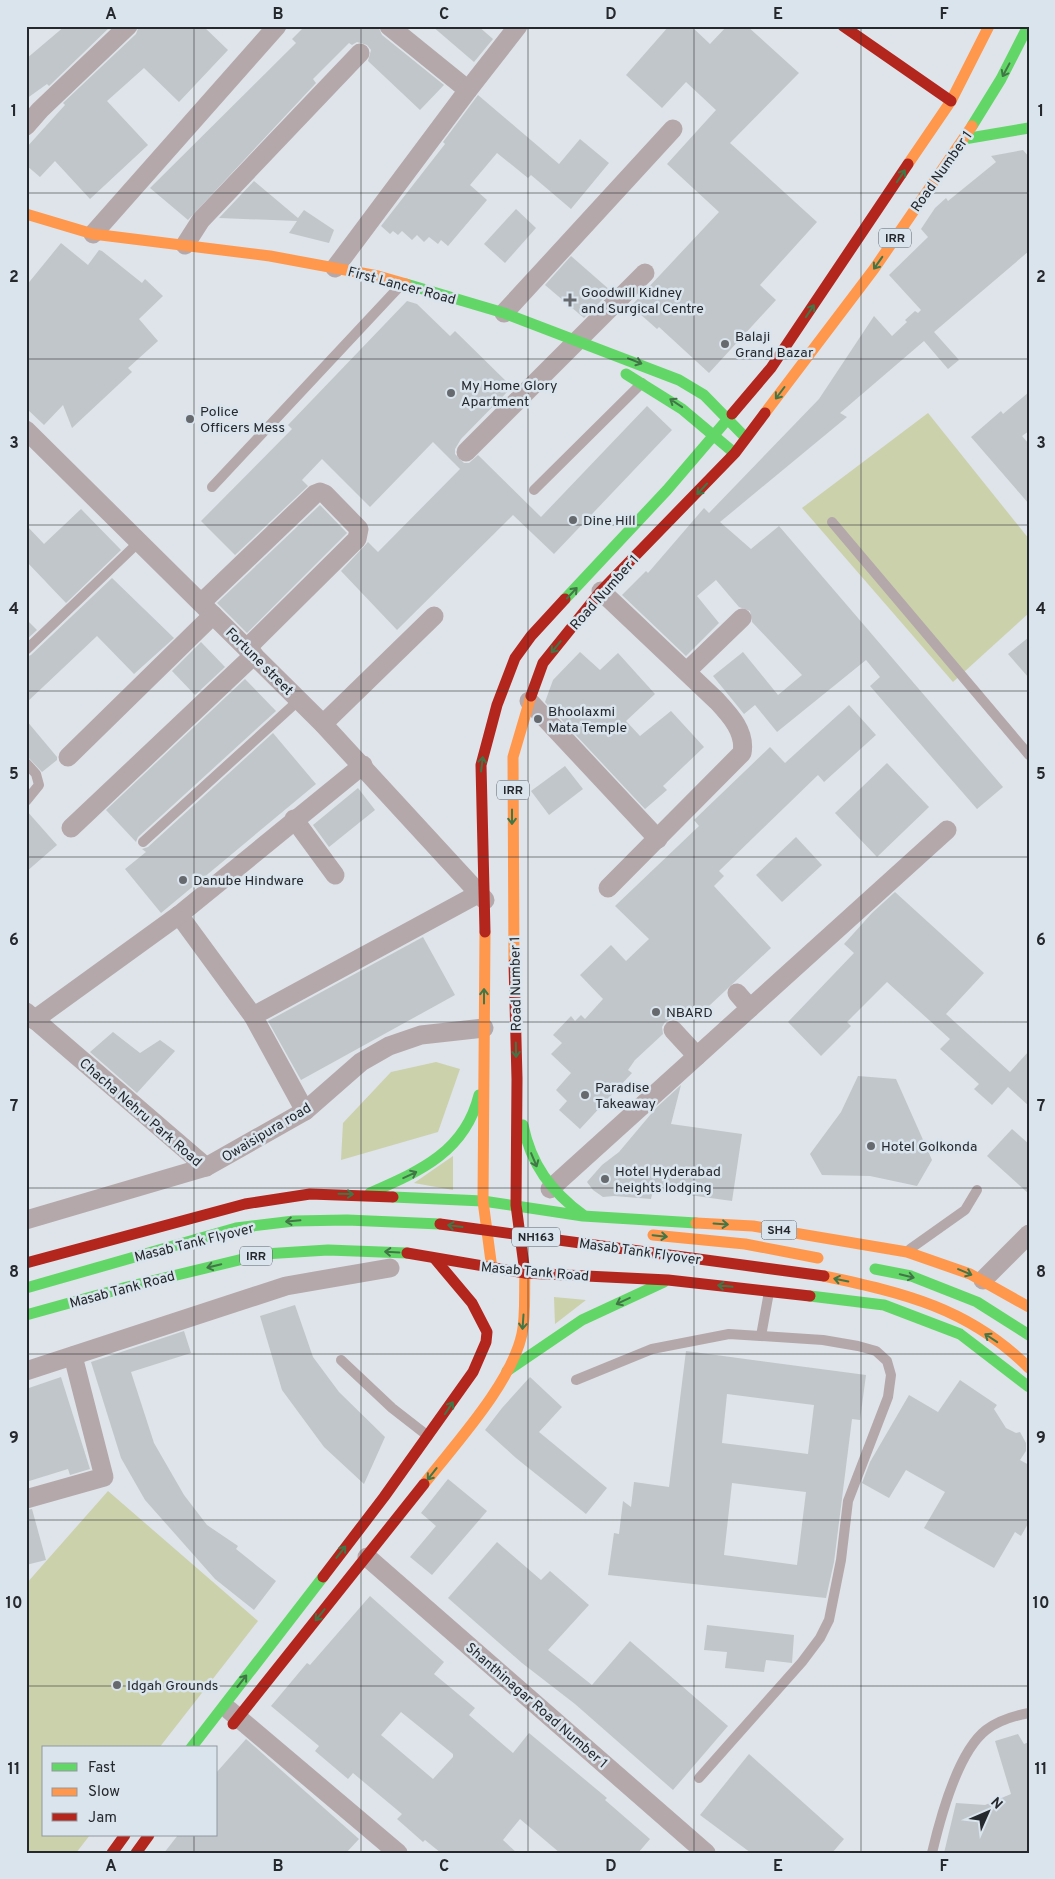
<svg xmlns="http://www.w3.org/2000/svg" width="1055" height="1879" viewBox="0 0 1055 1879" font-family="Overpass,sans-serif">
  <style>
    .green { fill: #cbd1ab }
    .building { fill: #c1c6ca; fill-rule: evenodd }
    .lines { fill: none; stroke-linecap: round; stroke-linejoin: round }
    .lane { stroke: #b4a8aa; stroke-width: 10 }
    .street { stroke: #b4a8aa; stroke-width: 19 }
    .fast { stroke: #63d668; stroke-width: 11 }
    .slow { stroke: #ff974d; stroke-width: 11 }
    .jam { stroke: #b3261e; stroke-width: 11 }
    .oneway { stroke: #417647 }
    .grid { fill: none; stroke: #25282c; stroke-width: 1; stroke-opacity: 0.55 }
    .poi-dot { fill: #666a6e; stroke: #dae4ed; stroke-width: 2 }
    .labels { text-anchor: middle; stroke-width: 5; stroke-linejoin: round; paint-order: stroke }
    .shield { fill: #dae4ed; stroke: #5b6066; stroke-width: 1 }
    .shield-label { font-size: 12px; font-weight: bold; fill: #25282c }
    .street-label { font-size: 14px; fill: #25282c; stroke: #dae4ed }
    .poi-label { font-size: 14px; fill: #25282c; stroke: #dae4ed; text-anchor: start }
    .neatline { fill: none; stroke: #25282c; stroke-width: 2 }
    .grid-label { font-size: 16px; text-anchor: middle; font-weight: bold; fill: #25282c }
  </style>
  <rect width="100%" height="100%" fill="#dee4e9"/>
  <g class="green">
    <path d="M 928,413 L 1029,539 L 1029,613 L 953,682 L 802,508 Z"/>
    <path d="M 436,1062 L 460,1069 L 438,1132 L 341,1160 L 343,1123 L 391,1072 Z"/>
    <path d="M 453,1156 L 453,1190 L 414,1183 Z"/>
    <path d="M 554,1297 L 586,1300 L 555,1324 Z"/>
    <path d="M 108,1491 L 258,1621 L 159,1748 L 44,1748 L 44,1835 L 90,1835 L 76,1853 L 28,1853 L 26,1851 L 26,1584 Z"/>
  </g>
  <g class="building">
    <path d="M 65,26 L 111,26 L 49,86 L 47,84 L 26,99 L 26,59 Z"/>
    <path d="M 139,26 L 203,26 L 228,50 L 179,102 L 144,68 L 107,101 L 148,145 L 90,199 L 55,161 L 40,177 L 26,165 L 26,148 L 65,105 L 63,103 L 136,34 Z"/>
    <path d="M 305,26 L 378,26 L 382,35 L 444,85 L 420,110 L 368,61 L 371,50 L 367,45 L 357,42 L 352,45 L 349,43 L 313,79 L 316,83 L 188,220 L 150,188 L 296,43 L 292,39 Z"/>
    <path d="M 432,26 L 478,26 L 493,39 L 474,62 Z"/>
    <path d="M 669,26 L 691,26 L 710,44 L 727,26 L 747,26 L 799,73 L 730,143 L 817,222 L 760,285 L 776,300 L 709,373 L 659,327 L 657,329 L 631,306 L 719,212 L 667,164 L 716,110 L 686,82 L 662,108 L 626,75 Z"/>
    <path d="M 478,95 L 559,164 L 580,139 L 609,163 L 571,209 L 531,175 L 528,178 L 497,153 L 470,185 L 487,200 L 448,246 L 441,240 L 438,244 L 429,237 L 424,242 L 417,235 L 412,240 L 402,231 L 398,235 L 393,231 L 390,234 L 381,226 L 445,144 L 443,142 Z"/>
    <path d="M 1023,150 L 1029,157 L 1029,251 L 934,332 L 959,360 L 948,369 L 924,341 L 840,413 L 847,417 L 720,522 L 751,549 L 779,526 L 1003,787 L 977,809 L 870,686 L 880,677 L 866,660 L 777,732 L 755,705 L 744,714 L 713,676 L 743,652 L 778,695 L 802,675 L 752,622 L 750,611 L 739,607 L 716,580 L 697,596 L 719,623 L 686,656 L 622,595 L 646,571 L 648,573 L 704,508 L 709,513 L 819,399 L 874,316 L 892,336 L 907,322 L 905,320 L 915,311 L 918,313 L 921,310 L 889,275 L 928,237 L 921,229 L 935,208 L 946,198 L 948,201 L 996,162 L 991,156 Z"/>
    <path d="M 254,181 L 298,218 L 304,210 L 334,230 L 329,243 L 289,233 L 297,221 L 219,218 Z"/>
    <path d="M 516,209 L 536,228 L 505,263 L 484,244 Z"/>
    <path d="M 61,243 L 88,265 L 99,250 L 102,251 L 142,283 L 145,279 L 163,296 L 139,319 L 158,341 L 128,368 L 132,372 L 72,428 L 63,405 L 44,425 L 26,408 L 26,286 Z"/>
    <path d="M 571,256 L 611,291 L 584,318 L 545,285 Z"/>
    <path d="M 407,301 L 417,304 L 450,336 L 455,331 L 512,387 L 461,439 L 455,449 L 455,454 L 464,463 L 469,463 L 478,455 L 541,517 L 647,406 L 672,430 L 554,554 L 513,515 L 397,630 L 341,571 L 368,542 L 378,552 L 460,469 L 433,442 L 370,507 L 322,459 L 302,480 L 308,486 L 235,555 L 201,521 L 292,429 L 288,425 Z"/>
    <path d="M 1029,392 L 1029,431 L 1022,436 L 1029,444 L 1029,504 L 971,437 L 1001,411 L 1003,414 Z"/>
    <path d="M 320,505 L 347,533 L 247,633 L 217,603 Z"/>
    <path d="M 81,509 L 121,550 L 66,603 L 26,561 L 26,525 L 44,544 Z"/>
    <path d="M 112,578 L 174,638 L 134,674 L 97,636 L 26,703 L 26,657 L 31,655 Z"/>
    <path d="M 26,619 L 37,630 L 26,640 Z"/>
    <path d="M 1029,637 L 1029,678 L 1008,654 Z"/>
    <path d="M 201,642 L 225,667 L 195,695 L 172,671 Z"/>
    <path d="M 580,652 L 600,670 L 618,653 L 655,694 L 626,721 L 640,736 L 671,711 L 704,747 L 663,786 L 667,790 L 645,809 L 545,702 L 553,680 Z"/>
    <path d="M 245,679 L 276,711 L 138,837 L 136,842 L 106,810 Z"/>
    <path d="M 849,705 L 876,735 L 824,782 L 818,775 L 719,871 L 724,876 L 714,886 L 771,948 L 695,1019 L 688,1010 L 678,1020 L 671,1019 L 665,1022 L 662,1027 L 663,1034 L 635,1060 L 628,1070 L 632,1073 L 580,1129 L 559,1110 L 567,1101 L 556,1090 L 571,1073 L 551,1054 L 562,1043 L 553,1035 L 571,1016 L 575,1021 L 581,1015 L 585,1019 L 603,999 L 580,975 L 611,945 L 626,961 L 649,939 L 615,906 L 699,826 L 694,820 L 770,747 L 785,763 Z"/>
    <path d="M 26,720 L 57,757 L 57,760 L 42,772 L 26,755 Z"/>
    <path d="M 273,733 L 316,784 L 161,913 L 125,869 L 146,852 L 142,849 L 148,847 Z"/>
    <path d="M 887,763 L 929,807 L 877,857 L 835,813 Z"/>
    <path d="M 565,766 L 583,789 L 549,815 L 531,791 Z"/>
    <path d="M 358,788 L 375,810 L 329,847 L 313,825 Z"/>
    <path d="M 26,810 L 57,845 L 26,872 Z"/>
    <path d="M 796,837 L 822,865 L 782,902 L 756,875 Z"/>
    <path d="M 895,892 L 984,973 L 946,1014 L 1010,1072 L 1029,1051 L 1029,1106 L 1008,1087 L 992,1105 L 974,1089 L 979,1084 L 940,1049 L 950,1039 L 887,982 L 847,1022 L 851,1026 L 821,1056 L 788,1022 L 854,953 L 844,944 L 872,913 Z"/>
    <path d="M 423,937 L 455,995 L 301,1080 L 268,1021 Z"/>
    <path d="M 113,1032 L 140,1053 L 160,1040 L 175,1051 L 137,1093 L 90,1052 Z"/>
    <path d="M 858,1076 L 896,1079 L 932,1160 L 917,1186 L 870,1176 L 822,1175 L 810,1154 L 841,1112 Z"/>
    <path d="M 681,1085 L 671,1124 L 742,1134 L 732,1201 L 653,1190 L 651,1199 L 614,1196 L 603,1197 L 593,1190 L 587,1182 L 602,1165 L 619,1152 L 656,1108 Z"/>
    <path d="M 1012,1129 L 1029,1144 L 1029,1194 L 987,1156 Z"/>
    <path d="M 295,1305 L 313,1357 L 339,1392 L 385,1437 L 364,1484 L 324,1447 L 282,1390 L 260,1316 Z"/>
    <path d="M 184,1331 L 191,1353 L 131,1372 L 154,1443 L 184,1495 L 207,1525 L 238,1546 L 236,1549 L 276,1581 L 254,1610 L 215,1579 L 145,1500 L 121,1458 L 91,1362 Z"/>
    <path d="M 686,1351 L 866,1375 L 860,1420 L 852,1419 L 834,1562 L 826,1598 L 608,1575 L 614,1533 L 619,1534 L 623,1501 L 631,1507 L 634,1482 L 669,1487 ZM 727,1394 L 814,1405 L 808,1454 L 722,1443 ZM 732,1483 L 806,1492 L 797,1565 L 724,1555 Z"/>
    <path d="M 61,1377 L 90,1469 L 70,1475 L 68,1469 L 26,1482 L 26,1389 Z"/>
    <path d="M 530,1377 L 562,1407 L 539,1432 L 607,1488 L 586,1514 L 516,1458 L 485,1430 L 502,1408 Z"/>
    <path d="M 960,1380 L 997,1405 L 994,1409 L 1006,1428 L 1016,1433 L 1020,1432 L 1026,1443 L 1026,1451 L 1020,1460 L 1029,1465 L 1029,1522 L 1021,1536 L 1015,1532 L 994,1568 L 924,1528 L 945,1492 L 906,1470 L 889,1498 L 862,1483 L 870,1462 L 909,1395 L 938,1412 Z"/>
    <path d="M 448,1479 L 487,1511 L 432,1575 L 410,1557 L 436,1526 L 421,1513 Z"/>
    <path d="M 32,1509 L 46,1560 L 26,1565 L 26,1510 Z"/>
    <path d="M 497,1542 L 541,1580 L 550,1571 L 589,1605 L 548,1650 L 592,1685 L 630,1641 L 728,1726 L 673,1790 L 575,1704 L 522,1663 L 448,1598 Z"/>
    <path d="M 370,1596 L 444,1662 L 434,1674 L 475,1708 L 469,1715 L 513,1753 L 529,1733 L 607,1798 L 605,1800 L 650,1839 L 638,1853 L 560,1853 L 520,1819 L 503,1840 L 517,1853 L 441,1853 L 425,1840 L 423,1842 L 397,1819 L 402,1814 L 353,1773 L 348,1779 L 315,1751 L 319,1746 L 271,1706 L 307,1663 L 310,1665 ZM 401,1712 L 453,1754 L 453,1757 L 433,1779 L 381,1735 Z"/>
    <path d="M 707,1625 L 794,1635 L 792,1663 L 766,1660 L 764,1672 L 725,1668 L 727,1652 L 704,1650 Z"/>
    <path d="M 1018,1734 L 1024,1744 L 1029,1742 L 1029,1853 L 944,1853 L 956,1803 L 985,1805 L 1011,1794 L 995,1741 Z"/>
    <path d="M 246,1739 L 359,1839 L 346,1853 L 164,1853 L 178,1835 L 216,1835 L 216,1773 Z"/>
    <path d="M 749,1754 L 844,1839 L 832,1853 L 751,1853 L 700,1815 Z"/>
  </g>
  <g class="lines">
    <g class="lane">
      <path d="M 212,487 L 400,286"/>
      <path d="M 534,490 L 642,383"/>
      <path d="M 832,522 L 1029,755"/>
      <path d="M 26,650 L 140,541"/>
      <path d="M 26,763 L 36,774 L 39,785 L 26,801"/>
      <path d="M 143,842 L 299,700"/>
      <path d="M 910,1249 L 965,1210 L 977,1190"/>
      <path d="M 761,1336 L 769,1292"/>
      <path d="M 341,1360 L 392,1408 L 428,1436"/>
      <path d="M 576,1380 L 652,1349 L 729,1334 L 823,1340 L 858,1346 L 876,1351 L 887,1361 L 891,1375 L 888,1397 L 848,1501 L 841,1560 L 829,1620 L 820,1638 L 802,1662 L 699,1778"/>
      <path d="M 932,1853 C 940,1819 958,1752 986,1730 C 999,1720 1013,1716 1029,1713"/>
    </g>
    <g class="street">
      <path d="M 389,26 L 468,90"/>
      <path d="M 26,126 L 40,110 L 128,26"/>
      <path d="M 93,234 L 277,26"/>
      <path d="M 185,245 L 201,220 L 360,53"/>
      <path d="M 335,268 L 468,90 L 518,26"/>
      <path d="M 504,313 L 673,129"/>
      <path d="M 26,430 L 323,724 L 485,900"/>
      <path d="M 466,452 L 645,273"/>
      <path d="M 601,591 L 717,701 C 730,715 746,732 742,753 L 608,888"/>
      <path d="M 201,603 L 315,494 L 320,492 L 325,494 L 359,529 L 357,539 L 247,648"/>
      <path d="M 687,671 L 742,618"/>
      <path d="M 529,701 L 658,839"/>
      <path d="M 323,724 L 434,616"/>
      <path d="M 68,757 L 213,615"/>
      <path d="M 294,819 L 335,875"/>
      <path d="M 71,828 L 254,655"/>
      <path d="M 179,915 L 253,1016"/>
      <path d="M 737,993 L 750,1008"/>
      <path d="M 26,1012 L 206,1167"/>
      <path d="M 34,1020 L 179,915 L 363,765"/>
      <path d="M 673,1030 L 697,1056"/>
      <path d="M 305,1111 L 253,1016 L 478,894"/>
      <path d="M 550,1189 L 947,830"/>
      <path d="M 26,1220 L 206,1167 L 305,1111 L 361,1062 L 389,1046 L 421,1035 L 484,1028"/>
      <path d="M 983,1280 L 1029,1234"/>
      <path d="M 26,1371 L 286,1286 L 390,1268"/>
      <path d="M 26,1499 L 104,1477 L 73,1356"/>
      <path d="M 367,1557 L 706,1853"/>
      <path d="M 229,1710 L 398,1853"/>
    </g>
    <g class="fast">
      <path d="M 972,126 L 1001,79 L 1028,26"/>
      <path d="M 964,139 L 1029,128"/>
      <path d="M 406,284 L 504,313 L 679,380 L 704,395 L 744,436"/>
      <path d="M 626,374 L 682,409 L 732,451"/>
      <path d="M 565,599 L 667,490 L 732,414"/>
      <path d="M 523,1125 C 531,1165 551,1191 583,1215"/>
      <path d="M 370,1193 C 420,1171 465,1152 479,1095"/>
      <path d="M 393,1197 L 483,1201 L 583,1216 L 696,1223"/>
      <path d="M 875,1269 L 911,1276 L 977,1302 L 1029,1335"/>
      <path d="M 26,1288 L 236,1228 L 294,1221 L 347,1220 L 440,1224"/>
      <path d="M 810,1296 L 884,1305 L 960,1334 L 1029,1387"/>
      <path d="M 26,1315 L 127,1287 L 264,1254 L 328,1250 L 407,1253"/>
      <path d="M 507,1371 L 582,1320 L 664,1282"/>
      <path d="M 191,1748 L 323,1577"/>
    </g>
    <g class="slow">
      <path d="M 908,164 L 951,101 L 989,26"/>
      <path d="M 26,214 L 93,234 L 270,256 L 378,276 L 406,284"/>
      <path d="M 765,413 L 874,269 L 972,126"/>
      <path d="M 485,932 L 483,1201 L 492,1269"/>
      <path d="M 514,963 L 513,757 L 531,696"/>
      <path d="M 696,1223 L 753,1226 L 907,1252 L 970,1274 L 1029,1307"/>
      <path d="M 653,1235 L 745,1244 L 818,1258"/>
      <path d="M 824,1276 C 904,1293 969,1308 1029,1368"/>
      <path d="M 424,1484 C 455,1444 511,1384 522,1334 C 526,1314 524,1293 525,1273"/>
    </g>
    <g class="jam">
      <path d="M 843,26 L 951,101"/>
      <path d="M 732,414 L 771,368 L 908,164"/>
      <path d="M 531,696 L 543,663 L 601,591 L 735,453 L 765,413"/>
      <path d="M 485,932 L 481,765 L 497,705 L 515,658 L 531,636 L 565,599"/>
      <path d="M 514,963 L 517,1079 L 516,1205 L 525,1273"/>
      <path d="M 440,1224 L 824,1276"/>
      <path d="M 407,1253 L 525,1273 L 668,1280 L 810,1296"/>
      <path d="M 26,1263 L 245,1204 L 310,1194 L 393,1197"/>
      <path d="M 323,1577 L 384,1497 L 473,1372 L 486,1342 L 487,1332 L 472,1303 L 435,1259"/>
      <path d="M 233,1724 L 424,1484"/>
      <path d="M 112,1853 L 125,1835"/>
      <path d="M 136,1853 L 149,1835"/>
    </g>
  </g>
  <defs><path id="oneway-shaft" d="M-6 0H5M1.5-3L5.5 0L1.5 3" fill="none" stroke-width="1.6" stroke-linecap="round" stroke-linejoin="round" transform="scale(1.25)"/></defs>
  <g class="oneway">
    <use href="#oneway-shaft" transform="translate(1006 70) rotate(118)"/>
    <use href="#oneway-shaft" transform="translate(901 176) rotate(-56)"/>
    <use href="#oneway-shaft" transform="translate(878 263) rotate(125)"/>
    <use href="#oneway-shaft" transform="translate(810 311) rotate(-56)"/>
    <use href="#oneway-shaft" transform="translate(635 361) rotate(21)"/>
    <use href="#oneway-shaft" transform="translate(780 393) rotate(127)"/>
    <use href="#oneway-shaft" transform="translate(676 403) rotate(-146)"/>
    <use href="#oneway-shaft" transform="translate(702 489) rotate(133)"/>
    <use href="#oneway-shaft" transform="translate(572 593) rotate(-47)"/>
    <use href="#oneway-shaft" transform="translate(556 647) rotate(129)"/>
    <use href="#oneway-shaft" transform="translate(482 764) rotate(-83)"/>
    <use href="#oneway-shaft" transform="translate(512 817) rotate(90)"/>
    <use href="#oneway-shaft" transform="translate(484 996) rotate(-90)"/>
    <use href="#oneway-shaft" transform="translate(516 1050) rotate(89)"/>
    <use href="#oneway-shaft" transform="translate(534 1160) rotate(67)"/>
    <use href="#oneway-shaft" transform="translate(410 1175) rotate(-25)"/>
    <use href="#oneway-shaft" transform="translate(346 1194) rotate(1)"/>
    <use href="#oneway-shaft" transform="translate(293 1221) rotate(175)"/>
    <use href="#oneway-shaft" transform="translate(721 1224) rotate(4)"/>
    <use href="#oneway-shaft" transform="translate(455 1226) rotate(-172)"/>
    <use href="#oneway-shaft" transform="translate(660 1236) rotate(6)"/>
    <use href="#oneway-shaft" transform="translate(392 1252) rotate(-177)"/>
    <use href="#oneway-shaft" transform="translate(214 1266) rotate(166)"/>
    <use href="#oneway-shaft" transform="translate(965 1272) rotate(23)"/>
    <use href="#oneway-shaft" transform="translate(907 1276) rotate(14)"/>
    <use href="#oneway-shaft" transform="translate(841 1280) rotate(-168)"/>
    <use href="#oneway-shaft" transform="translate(725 1286) rotate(-174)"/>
    <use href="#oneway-shaft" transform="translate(623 1301) rotate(155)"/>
    <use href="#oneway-shaft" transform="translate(523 1322) rotate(94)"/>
    <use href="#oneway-shaft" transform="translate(991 1338) rotate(-146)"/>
    <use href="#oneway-shaft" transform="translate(449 1408) rotate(-56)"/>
    <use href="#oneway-shaft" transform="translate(432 1474) rotate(128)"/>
    <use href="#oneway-shaft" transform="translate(341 1552) rotate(-52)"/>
    <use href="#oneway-shaft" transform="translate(320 1615) rotate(129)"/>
    <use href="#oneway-shaft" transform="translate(242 1681) rotate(-52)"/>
  </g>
  <path class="grid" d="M 194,26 L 194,1748M 361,26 L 361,1853M 528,26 L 528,1853M 694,26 L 694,1853M 861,26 L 861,1853M 26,193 L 1029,193M 26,359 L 1029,359M 26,525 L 1029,525M 26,691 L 1029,691M 26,857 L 1029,857M 26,1022 L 1029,1022M 26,1188 L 1029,1188M 26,1354 L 1029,1354M 26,1520 L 1029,1520M 26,1686 L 1029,1686M 194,1835 L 194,1853"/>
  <g class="poi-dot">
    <path d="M567.5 292.5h5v5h5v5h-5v5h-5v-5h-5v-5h5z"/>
    <circle cx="725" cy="344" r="5"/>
    <circle cx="451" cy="393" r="5"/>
    <circle cx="190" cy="419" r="5"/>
    <circle cx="573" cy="520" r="5"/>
    <circle cx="538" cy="719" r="5"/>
    <circle cx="183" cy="880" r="5"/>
    <circle cx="656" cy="1012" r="5"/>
    <circle cx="585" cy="1095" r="5"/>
    <circle cx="871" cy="1146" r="5"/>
    <circle cx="605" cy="1179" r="5"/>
    <circle cx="117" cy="1685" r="5"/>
  </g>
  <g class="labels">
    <g class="shield">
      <rect x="879" y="228.5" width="32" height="19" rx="4"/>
      <rect x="497" y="780.5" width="32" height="19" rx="4"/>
      <rect x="761.5" y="1220.5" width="35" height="19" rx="4"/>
      <rect x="512" y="1227.5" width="48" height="19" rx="4"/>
      <rect x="240" y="1246.5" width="32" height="19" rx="4"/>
    </g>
    <g class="shield-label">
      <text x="895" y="242">IRR</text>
      <text x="513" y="794">IRR</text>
      <text x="779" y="1234">SH4</text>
      <text x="536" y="1241">NH163</text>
      <text x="256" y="1260">IRR</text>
    </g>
    <g class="street-label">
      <text transform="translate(941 171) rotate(-55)" y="5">Road Number 1</text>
      <text transform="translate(402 285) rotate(15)" y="5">First Lancer Road</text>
      <text transform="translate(604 592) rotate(-48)" y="5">Road Number 1</text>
      <text transform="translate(260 661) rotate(45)" y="5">Fortune street</text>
      <text transform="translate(515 984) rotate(-91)" y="5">Road Number 1</text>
      <text transform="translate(141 1112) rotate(41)" y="5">Chacha Nehru Park Road</text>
      <text transform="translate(266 1132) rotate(-31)" y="5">Owaisipura road</text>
      <text transform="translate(194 1242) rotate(-14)" y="5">Masab Tank Flyover</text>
      <text transform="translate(640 1251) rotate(8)" y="5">Masab Tank Flyover</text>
      <text transform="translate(535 1271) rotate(5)" y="5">Masab Tank Road</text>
      <text transform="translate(122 1289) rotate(-15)" y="5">Masab Tank Road</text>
      <text transform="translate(537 1705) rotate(41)" y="5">Shanthinagar Road Number 1</text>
    </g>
    <g class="poi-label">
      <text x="581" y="297">Goodwill Kidney<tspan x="581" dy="16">and Surgical Centre</tspan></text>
      <text x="735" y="341">Balaji<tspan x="735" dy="16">Grand Bazar</tspan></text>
      <text x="461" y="390">My Home Glory<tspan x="461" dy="16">Apartment</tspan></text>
      <text x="200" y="416">Police<tspan x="200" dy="16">Officers Mess</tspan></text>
      <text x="583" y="525">Dine Hill</text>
      <text x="548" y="716">Bhoolaxmi<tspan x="548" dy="16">Mata Temple</tspan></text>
      <text x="193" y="885">Danube Hindware</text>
      <text x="666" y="1017">NBARD</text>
      <text x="595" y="1092">Paradise<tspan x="595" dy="16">Takeaway</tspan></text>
      <text x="881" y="1151">Hotel Golkonda</text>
      <text x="615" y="1176">Hotel Hyderabad<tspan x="615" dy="16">heights lodging</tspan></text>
      <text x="127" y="1690">Idgah Grounds</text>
    </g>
  </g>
  <rect width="1055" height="1879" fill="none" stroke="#dae4ed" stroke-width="55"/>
  <rect x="42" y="1746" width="175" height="90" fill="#dae4ed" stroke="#9299a0"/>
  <rect x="52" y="1763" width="25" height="8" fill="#63d668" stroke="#9299a0"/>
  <text x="88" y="1772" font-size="15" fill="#25282c">Fast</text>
  <rect x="52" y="1788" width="25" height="8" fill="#ff974d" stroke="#9299a0"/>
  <text x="88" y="1796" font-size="15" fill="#25282c">Slow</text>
  <rect x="52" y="1813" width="25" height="8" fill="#b3261e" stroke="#9299a0"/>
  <text x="88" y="1822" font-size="15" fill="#25282c">Jam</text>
  <g transform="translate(988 1812) rotate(45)" stroke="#dae4ed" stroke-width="4" paint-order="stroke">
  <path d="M0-4L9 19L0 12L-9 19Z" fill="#25282c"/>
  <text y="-8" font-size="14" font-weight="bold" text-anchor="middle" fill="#25282c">N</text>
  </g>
  <rect x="28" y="28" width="1000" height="1824" class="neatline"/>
  <g class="grid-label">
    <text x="111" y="19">A</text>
    <text x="278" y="19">B</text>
    <text x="444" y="19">C</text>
    <text x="611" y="19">D</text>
    <text x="778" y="19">E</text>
    <text x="944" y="19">F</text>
    <text x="14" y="116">1</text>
    <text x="1041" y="116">1</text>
    <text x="14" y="282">2</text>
    <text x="1041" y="282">2</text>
    <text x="14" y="448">3</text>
    <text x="1041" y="448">3</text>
    <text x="14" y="614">4</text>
    <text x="1041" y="614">4</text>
    <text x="14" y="779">5</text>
    <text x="1041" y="779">5</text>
    <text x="14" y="945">6</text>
    <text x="1041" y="945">6</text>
    <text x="14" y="1111">7</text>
    <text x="1041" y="1111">7</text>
    <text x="14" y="1277">8</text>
    <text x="1041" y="1277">8</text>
    <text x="14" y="1443">9</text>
    <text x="1041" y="1443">9</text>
    <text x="14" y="1608">10</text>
    <text x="1041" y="1608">10</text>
    <text x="14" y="1774">11</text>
    <text x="1041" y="1774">11</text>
    <text x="111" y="1871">A</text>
    <text x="278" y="1871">B</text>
    <text x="444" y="1871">C</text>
    <text x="611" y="1871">D</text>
    <text x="778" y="1871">E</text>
    <text x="944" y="1871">F</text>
  </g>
</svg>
